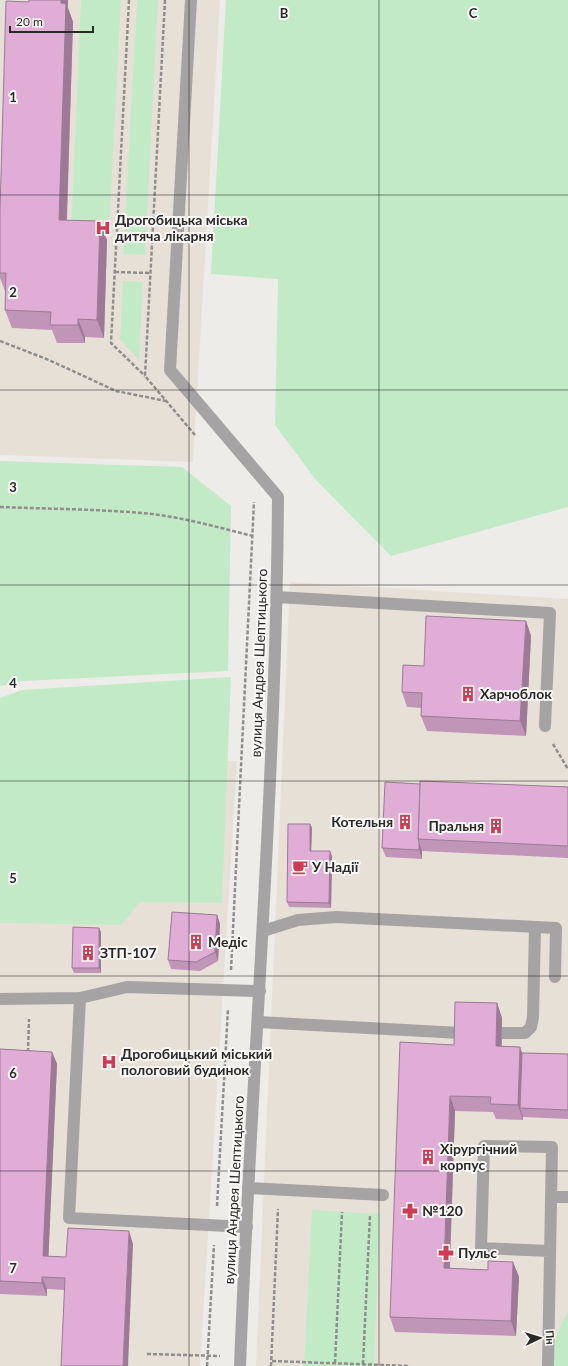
<svg xmlns="http://www.w3.org/2000/svg" width="568" height="1366" viewBox="0 0 568 1366" font-family="Lato,sans-serif">
  <style>
    .built { fill: #e7e0d7 }
    .green { fill: #c2eac7 }
    .lines { fill: none; stroke-linecap: round; stroke-linejoin: round }
    .path { stroke: #8f8e8c; stroke-width: 2.5; stroke-dasharray: 4 2; stroke-linecap: butt }
    .minor { stroke: #a5a3a4; stroke-width: 12 }
    .wall { fill: #c095b8 }
    .shaded-wall { fill: #9c7996 }
    .building { fill: #dfadd6; stroke: #9c7996 }
    .grid { fill: none; stroke: #292928; stroke-width: 1; stroke-opacity: 0.55 }
    .labels { text-anchor: middle; stroke-width: 4; stroke-linejoin: round; paint-order: stroke }
    .poi-label { font-size: 14px; font-weight: bold; fill: #292928; stroke: #fbf9f7; text-anchor: start }
    .street-label { font-size: 14px; fill: #292928; stroke: #fbf9f7 }
    .grid-label { font-size: 13px; text-anchor: middle; font-weight: bold; fill: #292928; stroke: #fbf9f7; stroke-width: 4; stroke-linejoin: round; paint-order: stroke }
  </style>
  <rect width="100%" height="100%" fill="#eeece9"/>
  <g class="built">
    <path d="M 0,0 L 220,0 L 193,462 L 0,455 Z"/>
    <path d="M 290,582 L 568,599 L 568,1366 L 256,1366 Z"/>
    <path d="M 0,757 L 237,761 L 200,1366 L 0,1366 Z"/>
  </g>
  <g class="green">
    <path d="M 81,0 L 121,0 L 109,234 L 71,233 Z"/>
    <path d="M 137,0 L 158,0 L 145,255 L 123,254 Z"/>
    <path d="M 226,0 L 568,0 L 568,507 L 391,556 L 316,480 L 275,425 L 278,279 L 211,274 Z"/>
    <path d="M 123,281 L 143,282 L 139,360 L 120,339 Z"/>
    <path d="M 0,461 L 182,467 L 231,506 L 228,671 L 23,681 L 0,686 Z"/>
    <path d="M 231,677 L 222,903 L 140,902 L 121,925 L 0,923 L 0,698 L 22,690 Z"/>
    <path d="M 312,1210 L 380,1214 L 374,1366 L 304,1366 Z"/>
    <path d="M 568,1311 L 568,1366 L 542,1366 Z"/>
  </g>
  <g class="lines">
    <g class="path">
      <path d="M 129,0 L 111,343 L 145,376"/>
      <path d="M 165,0 L 145,376 L 195,435"/>
      <path d="M 115,272 L 150,273"/>
      <path d="M 0,341 L 49,360 L 116,391 L 166,401"/>
      <path d="M 0,507 C 50,509 102,509 152,514 C 186,518 220,528 253,536"/>
      <path d="M 553,744 L 568,769"/>
      <path d="M 231,970 L 254,502"/>
      <path d="M 28,1052 L 29,1019"/>
      <path d="M 217,1206 L 228,1009"/>
      <path d="M 147,1354 L 220,1356"/>
      <path d="M 272,1361 L 410,1366"/>
      <path d="M 335,1363 L 342,1212"/>
      <path d="M 363,1364 L 370,1215"/>
      <path d="M 207,1366 L 214,1245"/>
      <path d="M 271,1366 L 278,1209"/>
    </g>
    <g class="minor">
      <path d="M 191,0 L 170,370 L 278,497 C 276,787 251,1076 240,1366"/>
      <path d="M 277,597 L 550,613 L 545,726"/>
      <path d="M 263,931 L 298,920 L 336,917 L 556,928 L 555,977"/>
      <path d="M 80,998 L 69,1218 L 247,1227"/>
      <path d="M 0,999 L 80,998 L 127,987 L 260,991"/>
      <path d="M 258,1022 L 460,1033"/>
      <path d="M 502,1033 L 525,1033 L 531,1027 L 533,1017 L 535,927"/>
      <path d="M 248,1188 L 383,1195"/>
      <path d="M 552,1197 L 568,1197"/>
      <path d="M 548,1366 L 552,1147 L 484,1146 L 481,1248 L 550,1251"/>
    </g>
  </g>
  <g class="wall">
    <path d="M 29,0 L 68,0 L 68,8 L 73,22 L 67,221 L 107,240 L 104,338 L 85,337 L 85,343 L 57,343 L 52,330 L 12,328 L 5,310 L 6,291 L 5,291 L 0,278 L 0,210 Z"/>
    <path d="M 526,621 L 531,636 L 526,736 L 427,731 L 421,716 L 422,708 L 407,707 L 402,692 L 424,666 Z"/>
    <path d="M 420,784 L 568,787 L 568,858 L 422,851 L 422,859 L 386,857 L 382,848 Z"/>
    <path d="M 310,824 L 312,828 L 311,851 L 332,856 L 331,908 L 289,907 L 287,902 Z"/>
    <path d="M 217,915 L 220,924 L 218,961 L 200,971 L 171,969 L 168,960 Z"/>
    <path d="M 101,932 L 101,973 L 74,973 L 72,968 Z"/>
    <path d="M 497,1003 L 502,1018 L 502,1046 L 520,1047 L 522,1053 L 568,1054 L 568,1119 L 523,1117 L 523,1120 L 496,1119 L 493,1112 L 455,1111 L 450,1268 L 488,1270 L 513,1262 L 519,1277 L 516,1336 L 395,1332 L 390,1317 L 454,1045 Z"/>
    <path d="M 0,1049 L 52,1052 L 57,1064 L 48,1256 L 66,1257 L 133,1244 L 65,1290 L 47,1289 L 47,1296 L 0,1294 Z"/>
  </g>
  <g class="shaded-wall">
    <path d="M 61,0 L 68,0 L 68,8 L 73,22 L 66,238 L 59,220 Z"/>
    <path d="M 100,221 L 107,240 L 104,338 L 97,320 Z"/>
    <path d="M 78,319 L 85,337 L 85,343 L 78,325 Z"/>
    <path d="M 526,621 L 531,636 L 526,736 L 520,721 Z"/>
    <path d="M 310,824 L 312,828 L 311,855 L 310,851 Z"/>
    <path d="M 419,842 L 422,851 L 422,859 L 419,850 Z"/>
    <path d="M 330,851 L 332,856 L 331,908 L 329,903 Z"/>
    <path d="M 217,915 L 220,924 L 218,961 L 215,952 Z"/>
    <path d="M 99,928 L 101,932 L 101,973 L 99,968 Z"/>
    <path d="M 497,1003 L 502,1018 L 501,1060 L 496,1046 Z"/>
    <path d="M 520,1047 L 525,1062 L 520,1108 L 523,1117 L 523,1120 L 518,1105 Z"/>
    <path d="M 52,1052 L 57,1064 L 48,1268 L 43,1256 Z"/>
    <path d="M 450,1096 L 455,1111 L 449,1283 L 444,1268 Z"/>
    <path d="M 129,1231 L 133,1244 L 128,1366 L 123,1366 Z"/>
    <path d="M 513,1262 L 519,1277 L 516,1336 L 511,1321 Z"/>
    <path d="M 42,1277 L 47,1289 L 47,1296 L 42,1283 Z"/>
  </g>
  <g class="building">
    <path d="M 29,0 L 61,0 L 61,3 L 66,4 L 59,220 L 100,221 L 97,320 L 78,319 L 78,325 L 50,325 L 51,312 L 5,310 L 6,273 L 0,273 L 0,210 L 6,1 L 29,2 Z"/>
    <path d="M 426,616 L 526,621 L 520,721 L 421,716 L 422,693 L 402,692 L 403,665 L 424,666 Z"/>
    <path d="M 420,781 L 568,787 L 568,846 L 418,839 Z"/>
    <path d="M 385,782 L 420,784 L 418,839 L 419,842 L 419,850 L 382,848 Z"/>
    <path d="M 288,824 L 310,824 L 310,851 L 330,851 L 329,903 L 287,902 Z"/>
    <path d="M 172,912 L 217,915 L 215,952 L 196,962 L 168,960 Z"/>
    <path d="M 73,927 L 99,928 L 99,968 L 72,968 Z"/>
    <path d="M 455,1002 L 497,1003 L 496,1046 L 520,1047 L 518,1105 L 490,1104 L 491,1097 L 450,1096 L 444,1268 L 488,1270 L 488,1261 L 513,1262 L 511,1321 L 390,1317 L 400,1042 L 454,1045 Z"/>
    <path d="M 0,1049 L 52,1052 L 43,1256 L 66,1257 L 68,1228 L 129,1231 L 123,1366 L 61,1366 L 65,1278 L 42,1277 L 42,1283 L 0,1281 Z"/>
    <path d="M 522,1053 L 568,1054 L 568,1110 L 520,1108 Z"/>
  </g>
  <path class="grid" d="M 189,0 L 189,1366M 379,0 L 379,1366M 0,195 L 568,195M 0,390 L 568,390M 0,585 L 568,585M 0,781 L 568,781M 0,976 L 568,976M 0,1171 L 568,1171"/>
  <defs>
    <symbol id="hospital-bare" viewBox="-9 -9 18 18"><path d="M-5-5h3v3.5h4V-5h3V5h-3V1.5h-4V5h-3Z" fill="#cc3c54" stroke="#fbf9f7" stroke-width="2.5" paint-order="stroke"/></symbol>
    <symbol id="building-bare" viewBox="-9 -9 18 18"><path d="M-4-6H4V6H1V3H-1V6H-4ZM-2.5-4.3h1.7v1.8h-1.7ZM.8-4.3h1.7v1.8H.8ZM-2.5-1h1.7V.8h-1.7ZM.8-1h1.7V.8H.8Z" fill="#cc3c54" stroke="#fbf9f7" stroke-width="2.5" paint-order="stroke"/></symbol>
    <symbol id="cafe-bare" viewBox="-9 -9 18 18"><path d="M-5.5-4.5H6V0H3Q3 3.5 0 3.5H-2.5Q-5.5 3.5-5.5 0ZM3-3.2v2h1.7v-2ZM-6 4.5H4V6H-6Z" fill="#cc3c54" stroke="#fbf9f7" stroke-width="2.5" paint-order="stroke"/></symbol>
    <symbol id="pharmacy-bare" viewBox="-9 -9 18 18"><path d="M-2-6h4v4h4v4h-4v4h-4v-4h-4v-4h4Z" fill="#cc3c54" stroke="#fbf9f7" stroke-width="2.5" paint-order="stroke"/></symbol>
  </defs>
  <g fill-rule="evenodd">
    <use href="#hospital-bare" x="92" y="217" width="22" height="22"/>
    <use href="#building-bare" x="457" y="683" width="22" height="22"/>
    <use href="#building-bare" x="394" y="811" width="22" height="22"/>
    <use href="#building-bare" x="485" y="815" width="22" height="22"/>
    <use href="#cafe-bare" x="289" y="856" width="22" height="22"/>
    <use href="#building-bare" x="185" y="931" width="22" height="22"/>
    <use href="#building-bare" x="77" y="942" width="22" height="22"/>
    <use href="#hospital-bare" x="98" y="1051" width="22" height="22"/>
    <use href="#building-bare" x="417" y="1146" width="22" height="22"/>
    <use href="#pharmacy-bare" x="399" y="1200" width="22" height="22"/>
    <use href="#pharmacy-bare" x="435" y="1242" width="22" height="22"/>
  </g>
  <g class="labels">
    <g class="poi-label">
      <text x="115" y="225">Дрогобицька міська<tspan x="115" dy="16">дитяча лікарня</tspan></text>
      <text x="480" y="699">Харчоблок</text>
      <text x="393" y="827" text-anchor="end">Котельня</text>
      <text x="484" y="831" text-anchor="end">Пральня</text>
      <text x="312" y="872">У Надії</text>
      <text x="208" y="947">Медіс</text>
      <text x="100" y="958">ЗТП-107</text>
      <text x="121" y="1059">Дрогобицький міський<tspan x="121" dy="16">пологовий будинок</tspan></text>
      <text x="440" y="1154">Хірургічний<tspan x="440" dy="16">корпус</tspan></text>
      <text x="422" y="1216">№120</text>
      <text x="458" y="1258">Пульс</text>
    </g>
    <g class="street-label">
      <text transform="translate(259 663) rotate(-88)" y="5">вулиця Андрея Шептицького</text>
      <text transform="translate(234 1190) rotate(-87)" y="5">вулиця Андрея Шептицького</text>
    </g>
  </g>
  <g class="grid-label">
    <text x="284" y="18">B</text>
    <text x="473" y="18">C</text>
    <text x="13" y="102">1</text>
    <text x="13" y="297">2</text>
    <text x="13" y="492">3</text>
    <text x="13" y="688">4</text>
    <text x="13" y="883">5</text>
    <text x="13" y="1078">6</text>
    <text x="13" y="1273">7</text>
  </g>
  <g transform="translate(540 1338) rotate(86)" stroke="#fbf9f7" stroke-width="3" paint-order="stroke">
  <path d="M0-3L7 15L0 10L-7 15Z" fill="#292928"/>
  <text y="-6" font-size="11" font-weight="bold" text-anchor="middle" fill="#292928">Пн</text>
  </g>
  <path d="M10 26v6h83v-6" fill="none" stroke="#292928" stroke-width="2"/>
  <text x="16" y="26" font-size="12" fill="#292928" stroke="#fbf9f7" stroke-width="3" paint-order="stroke">20 m</text>
</svg>
